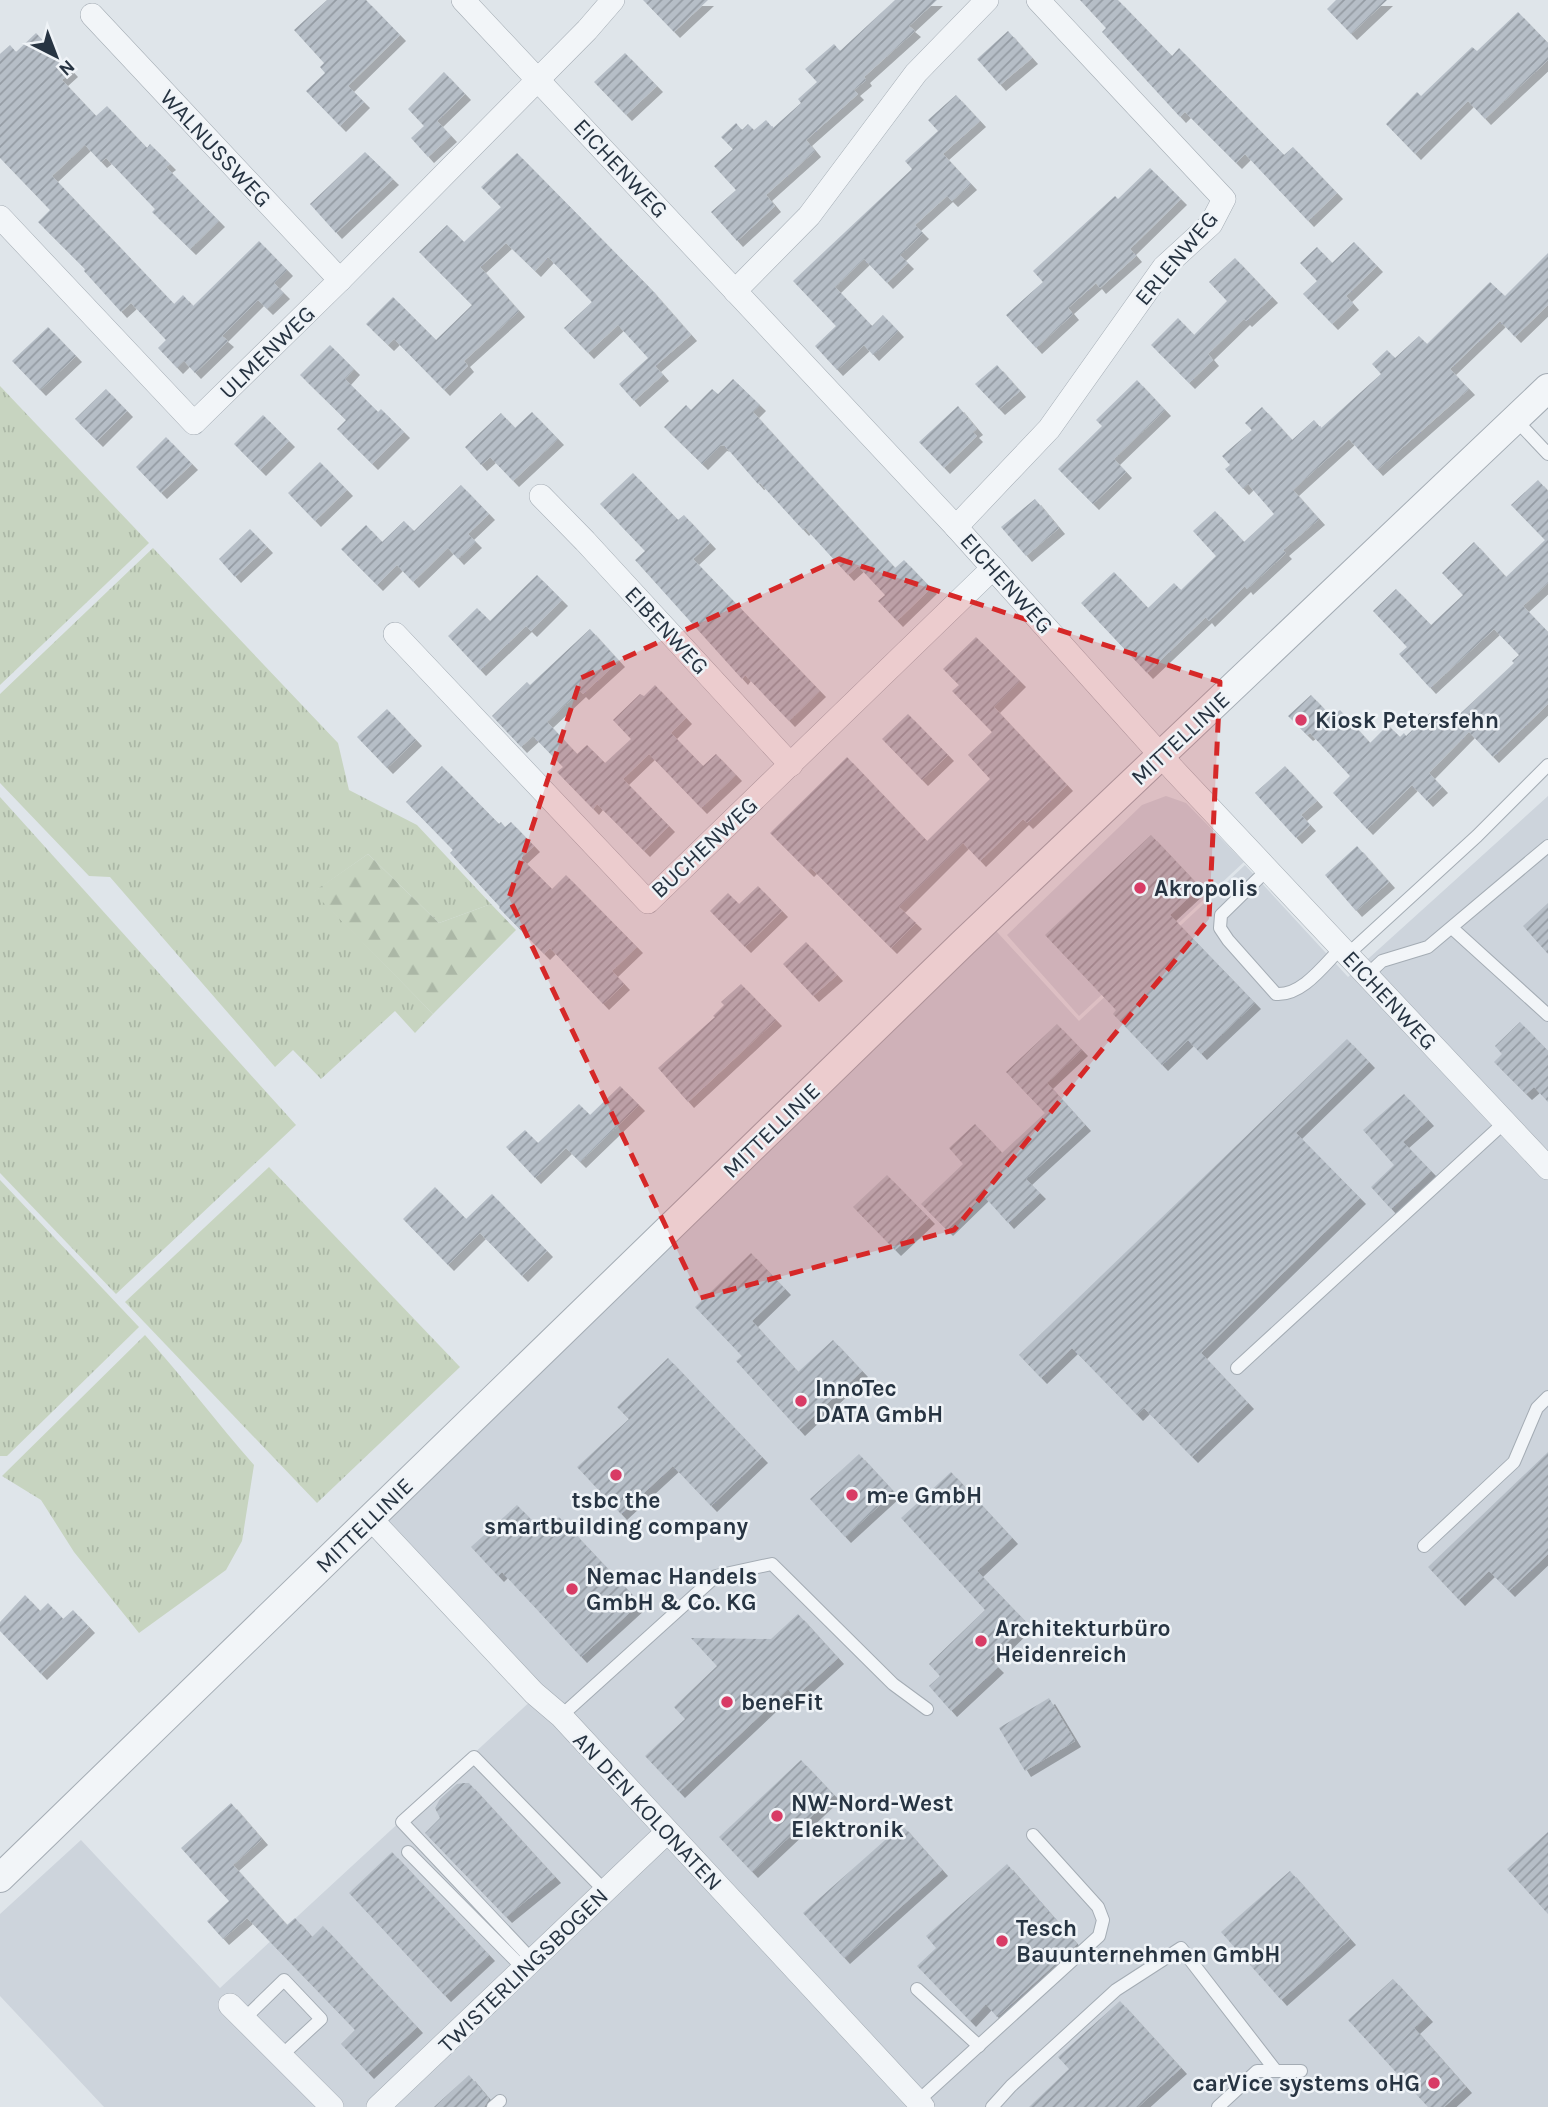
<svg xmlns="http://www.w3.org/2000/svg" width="1548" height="2107" viewBox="0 0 1548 2107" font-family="Karla,sans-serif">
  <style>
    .built { fill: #cdd4dc }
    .grass { fill: url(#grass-tufts) }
    .forest { fill: url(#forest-firs) }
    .building { fill: url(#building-hatch); filter: url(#shadow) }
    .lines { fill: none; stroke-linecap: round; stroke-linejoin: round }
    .service-casing { stroke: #a4acb4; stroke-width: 14 }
    .minor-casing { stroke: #a4acb4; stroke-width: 24 }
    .tertiary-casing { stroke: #a4acb4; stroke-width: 30 }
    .service { stroke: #f2f5f8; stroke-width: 12 }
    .minor { stroke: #f2f5f8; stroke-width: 23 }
    .tertiary { stroke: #f2f5f8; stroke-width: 28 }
    .marked { fill: #d62828; fill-opacity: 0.2; stroke: #d62828; stroke-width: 5; stroke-dasharray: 14 9; stroke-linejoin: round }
    .poi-dot { fill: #d83b65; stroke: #eff3f7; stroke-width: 2.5 }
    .labels { text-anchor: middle; stroke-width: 5; stroke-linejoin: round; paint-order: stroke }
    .street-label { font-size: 23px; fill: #273442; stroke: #eff3f7 }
    .poi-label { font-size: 23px; font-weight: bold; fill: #273442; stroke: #eff3f7; text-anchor: start }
  </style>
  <defs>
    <pattern id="grass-tufts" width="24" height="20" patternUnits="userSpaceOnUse" patternTransform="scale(1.75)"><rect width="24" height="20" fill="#c7d4c0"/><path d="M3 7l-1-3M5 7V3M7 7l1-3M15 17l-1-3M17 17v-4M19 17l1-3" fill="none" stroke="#abb7a6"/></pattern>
    <pattern id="forest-firs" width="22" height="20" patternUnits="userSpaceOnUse" patternTransform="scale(1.75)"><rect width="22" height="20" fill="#c7d4c0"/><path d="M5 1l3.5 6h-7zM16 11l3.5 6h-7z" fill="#abb7a6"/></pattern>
    <pattern id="building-hatch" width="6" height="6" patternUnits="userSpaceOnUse" patternTransform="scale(1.75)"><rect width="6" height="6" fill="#b6bec7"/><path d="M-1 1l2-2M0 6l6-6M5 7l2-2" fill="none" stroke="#949ba3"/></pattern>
    <filter id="shadow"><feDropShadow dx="6" dy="6" stdDeviation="0" flood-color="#0004"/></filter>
  </defs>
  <rect width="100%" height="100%" fill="#dfe5ea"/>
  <g class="built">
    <path d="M 1166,796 L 1186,803 L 1244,862 L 1079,1016 L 1007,935 L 1142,805 Z"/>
    <path d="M 1548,796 L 1548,2107 L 104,2107 L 0,1996 L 0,1914 L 81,1840 L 220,1988 L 535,1697 L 370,1518 L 986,920 L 1079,1021 L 1245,865 L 1348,977 Z"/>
  </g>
  <g class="grass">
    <path d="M 0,386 L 149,543 L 0,685 Z"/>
    <path d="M 153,548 L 338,743 L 349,790 L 417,825 L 491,904 L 439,923 L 368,854 L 314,892 L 433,1014 L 415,1033 L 395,1011 L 321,1079 L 293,1050 L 275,1067 L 110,877 L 89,876 L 0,783 L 0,694 Z"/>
    <path d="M 0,797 L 296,1125 L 116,1294 L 0,1173 Z"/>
    <path d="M 269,1167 L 460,1367 L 317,1503 L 125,1302 Z"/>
    <path d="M 0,1180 L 139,1327 L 7,1456 L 0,1456 Z"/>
    <path d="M 145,1335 C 183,1377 216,1422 254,1465 L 242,1541 L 226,1570 L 139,1633 L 74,1552 L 41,1500 L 2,1476 Z"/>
  </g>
  <path class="forest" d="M 368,854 L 439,923 L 491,904 L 516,930 L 433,1014 L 313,892 Z"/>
  <g class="building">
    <path d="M 327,0 L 366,0 L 400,35 L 348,86 L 364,102 L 340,126 L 306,91 L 325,73 L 320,67 L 324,63 L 294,30 Z"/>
    <path d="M 643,0 L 708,0 L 674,32 Z"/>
    <path d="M 895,0 L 937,0 L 909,26 L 915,31 L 864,77 L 866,80 L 854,90 L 858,94 L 806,140 L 815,151 L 766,195 L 775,206 L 737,241 L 711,212 L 736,190 L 714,166 L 733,149 L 721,137 L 736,123 L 742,130 L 748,124 L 754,130 L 766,120 L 773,128 L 801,103 L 798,99 L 817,82 L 805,69 L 834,44 L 840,51 Z"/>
    <path d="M 1080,0 L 1118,0 L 1172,56 L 1179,48 L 1284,155 L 1293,147 L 1337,193 L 1308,221 L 1245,154 L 1236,163 L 1185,112 L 1180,117 L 1102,32 L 1106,28 Z"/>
    <path d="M 1336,0 L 1387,0 L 1351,34 L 1327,9 Z"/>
    <path d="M 1518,12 L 1548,43 L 1548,60 L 1485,119 L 1468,101 L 1415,154 L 1386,124 L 1417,92 L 1421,96 L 1472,47 L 1477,51 Z"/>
    <path d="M 1008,31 L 1032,58 L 1000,85 L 977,59 Z"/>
    <path d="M 36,33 L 72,71 L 62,80 L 96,116 L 107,106 L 147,148 L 150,144 L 170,164 L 166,167 L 219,221 L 190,249 L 152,212 L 155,209 L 106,158 L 101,162 L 85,145 L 52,176 L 174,304 L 183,295 L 193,306 L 259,241 L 287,270 L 274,283 L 284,293 L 267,309 L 258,300 L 222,336 L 228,341 L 195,373 L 184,361 L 177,368 L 158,348 L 166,340 L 131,303 L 121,312 L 84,271 L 85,269 L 38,222 L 50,210 L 0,158 L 0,54 L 10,45 L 16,52 Z"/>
    <path d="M 625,53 L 657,86 L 626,115 L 594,82 Z"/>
    <path d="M 444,72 L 465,94 L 437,121 L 451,136 L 428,157 L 411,138 L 424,126 L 408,109 Z"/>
    <path d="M 956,95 L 980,121 L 943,154 L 971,184 L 952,201 L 947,196 L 915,225 L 923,233 L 900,255 L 908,263 L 887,283 L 864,259 L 835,287 L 872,326 L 883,315 L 898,331 L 873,355 L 864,345 L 837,370 L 815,346 L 836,326 L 793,281 L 912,169 L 905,161 L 938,131 L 928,120 Z"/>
    <path d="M 365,152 L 393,179 L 336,233 L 310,204 Z"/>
    <path d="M 517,153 L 648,286 L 691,335 L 655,366 L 663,375 L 634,401 L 619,384 L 648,358 L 618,325 L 588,353 L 564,328 L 592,302 L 548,257 L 535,271 L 506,243 L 480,267 L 519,311 L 464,361 L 468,366 L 444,390 L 394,339 L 388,345 L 366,324 L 393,297 L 436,340 L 472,305 L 419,252 L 447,225 L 464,242 L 501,207 L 481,187 Z"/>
    <path d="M 1150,168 L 1181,199 L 1130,249 L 1136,256 L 1100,288 L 1096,283 L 1068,308 L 1073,314 L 1036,348 L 1006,315 L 1043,282 L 1033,271 L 1115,196 L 1118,199 Z"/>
    <path d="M 1354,242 L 1377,266 L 1346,296 L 1353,304 L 1332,324 L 1303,294 L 1317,281 L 1300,263 L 1317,247 L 1332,263 Z"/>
    <path d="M 1548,253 L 1548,305 L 1515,337 L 1500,321 L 1450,369 L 1469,389 L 1377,470 L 1349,439 L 1293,490 L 1319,519 L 1283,550 L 1286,553 L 1247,589 L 1245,586 L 1209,621 L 1206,617 L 1147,673 L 1081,603 L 1114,572 L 1148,608 L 1174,583 L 1181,590 L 1216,556 L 1193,531 L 1215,511 L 1244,542 L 1274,514 L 1248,484 L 1243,489 L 1225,469 L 1230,465 L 1222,456 L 1252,430 L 1245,423 L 1262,407 L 1292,440 L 1314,420 L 1321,428 L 1381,374 L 1372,364 L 1387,350 L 1395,358 L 1419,336 L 1427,344 L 1490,282 L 1505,296 Z"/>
    <path d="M 1235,258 L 1272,297 L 1246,321 L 1244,319 L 1208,354 L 1213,360 L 1189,383 L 1151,345 L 1178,318 L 1194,335 L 1227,301 L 1209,282 Z"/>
    <path d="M 48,327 L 76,356 L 40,390 L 12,361 Z"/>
    <path d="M 330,345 L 354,369 L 345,379 L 378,412 L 381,409 L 404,432 L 372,464 L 337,429 L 346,420 L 300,375 Z"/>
    <path d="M 997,365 L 1020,391 L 999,409 L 975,384 Z"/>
    <path d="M 733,379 L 760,405 L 753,412 L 895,568 L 904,560 L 931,588 L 897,621 L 878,601 L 885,595 L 858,566 L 848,575 L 805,528 L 803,530 L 760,483 L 758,484 L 725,446 L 721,445 L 702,464 L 664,427 L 686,405 L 691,410 L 712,389 L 718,394 Z"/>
    <path d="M 1137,380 L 1165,410 L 1114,459 L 1126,472 L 1093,504 L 1058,469 L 1102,426 L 1096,420 Z"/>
    <path d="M 106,389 L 127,411 L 97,441 L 75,419 Z"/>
    <path d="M 958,406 L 977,429 L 973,432 L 977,436 L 944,468 L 919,442 Z"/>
    <path d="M 532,412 L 558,439 L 513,481 L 490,457 L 481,465 L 465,447 L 501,413 L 515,428 Z"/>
    <path d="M 263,415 L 289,441 L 260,470 L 234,444 Z"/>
    <path d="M 166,437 L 192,464 L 161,493 L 136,467 Z"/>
    <path d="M 320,462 L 347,490 L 315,521 L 288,493 Z"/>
    <path d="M 633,473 L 678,520 L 684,515 L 710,543 L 693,559 L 820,691 L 789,721 L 745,675 L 742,679 L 635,560 L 645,551 L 600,504 Z"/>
    <path d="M 1538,480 L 1548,491 L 1548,583 L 1523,606 L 1548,632 L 1548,704 L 1493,757 L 1469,732 L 1429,773 L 1442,787 L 1427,801 L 1412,785 L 1367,829 L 1333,793 L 1350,776 L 1310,733 L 1307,735 L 1288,716 L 1311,695 L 1332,717 L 1340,710 L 1370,743 L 1388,725 L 1400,737 L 1404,733 L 1406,736 L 1430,713 L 1445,728 L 1514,663 L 1512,661 L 1519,655 L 1494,629 L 1430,688 L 1399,654 L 1407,647 L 1373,611 L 1396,589 L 1431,625 L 1463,595 L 1442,573 L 1474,542 L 1506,577 L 1545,540 L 1511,505 Z"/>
    <path d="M 461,485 L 489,514 L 468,534 L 476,542 L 458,559 L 448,548 L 413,582 L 397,565 L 377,585 L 341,549 L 366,525 L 382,542 L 404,521 L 414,531 Z"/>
    <path d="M 1035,499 L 1059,528 L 1026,556 L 1001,527 Z"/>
    <path d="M 250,529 L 267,547 L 235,577 L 219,559 Z"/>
    <path d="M 537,575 L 562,600 L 531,631 L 526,626 L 480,670 L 448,636 L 477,608 L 490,621 Z"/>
    <path d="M 590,629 L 619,661 L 583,694 L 580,691 L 547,722 L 577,754 L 587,745 L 605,763 L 631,739 L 613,720 L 640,694 L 644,696 L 655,685 L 686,718 L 671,733 L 703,766 L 716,754 L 736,775 L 701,808 L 649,754 L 623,779 L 669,826 L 644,851 L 597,804 L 593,809 L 557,772 L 563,767 L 533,736 L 521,747 L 492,716 L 527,682 L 530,685 Z"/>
    <path d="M 976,637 L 1020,681 L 994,707 L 1067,785 L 1027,823 L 1023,819 L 980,861 L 963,843 L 899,907 L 916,923 L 891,948 L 811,868 L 808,871 L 770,833 L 847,757 L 927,841 L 990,779 L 968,755 L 992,732 L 952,691 L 959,685 L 943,669 Z"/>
    <path d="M 387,709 L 416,740 L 387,768 L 357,737 Z"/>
    <path d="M 908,714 L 948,755 L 922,780 L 882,739 Z"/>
    <path d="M 442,766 L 499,824 L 501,822 L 505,827 L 511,822 L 534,846 L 521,858 L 552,889 L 566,875 L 637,947 L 612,971 L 624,984 L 603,1004 L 550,948 L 544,954 L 499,908 L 500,907 L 450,853 L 453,850 L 406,802 Z"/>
    <path d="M 1285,766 L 1317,801 L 1301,815 L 1310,825 L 1296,838 L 1255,793 Z"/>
    <path d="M 1151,835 L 1200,887 L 1170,915 L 1255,1003 L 1201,1054 L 1188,1040 L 1162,1065 L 1113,1014 L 1116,1010 L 1045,935 Z"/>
    <path d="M 1357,846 L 1389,882 L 1356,911 L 1325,875 Z"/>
    <path d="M 758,886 L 782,911 L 745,947 L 710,911 L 728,893 L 739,904 Z"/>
    <path d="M 1548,903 L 1548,954 L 1523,926 Z"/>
    <path d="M 806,942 L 837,975 L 813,996 L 783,964 Z"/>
    <path d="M 741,984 L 776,1020 L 688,1102 L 658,1068 L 715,1017 L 713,1016 L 724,1005 L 721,1002 Z"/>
    <path d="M 1520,1022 L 1548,1051 L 1548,1102 L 1534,1087 L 1526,1094 L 1494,1062 L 1502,1054 L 1495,1046 Z"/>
    <path d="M 1057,1024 L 1082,1050 L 1047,1083 L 1085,1125 L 1026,1179 L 1040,1193 L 1008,1223 L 983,1195 L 947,1230 L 921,1204 L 963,1164 L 949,1148 L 975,1124 L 1002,1153 L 1045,1113 L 1006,1072 Z"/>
    <path d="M 1347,1039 L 1369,1062 L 1296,1133 L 1360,1198 L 1201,1353 L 1248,1403 L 1192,1457 L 1144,1408 L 1137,1415 L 1072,1348 L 1041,1378 L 1019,1355 Z"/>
    <path d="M 620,1086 L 639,1105 L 580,1162 L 566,1148 L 535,1178 L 506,1147 L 525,1130 L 538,1143 L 579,1104 L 590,1115 Z"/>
    <path d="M 1404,1094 L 1428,1120 L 1403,1142 L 1431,1171 L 1391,1209 L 1371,1187 L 1394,1165 L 1363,1130 Z"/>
    <path d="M 887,1175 L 929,1218 L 895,1250 L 853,1207 Z"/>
    <path d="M 435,1187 L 466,1219 L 492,1194 L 547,1251 L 522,1276 L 480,1233 L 448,1265 L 403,1219 Z"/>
    <path d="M 751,1253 L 785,1289 L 752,1321 L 798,1372 L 833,1340 L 862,1371 L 799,1430 L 736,1361 L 742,1356 L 695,1307 Z"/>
    <path d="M 668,1358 L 762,1457 L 711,1506 L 673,1466 L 621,1514 L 577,1467 L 629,1419 L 617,1407 Z"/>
    <path d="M 1548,1452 L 1548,1554 L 1509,1591 L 1489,1571 L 1459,1600 L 1428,1567 Z"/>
    <path d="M 859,1454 L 894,1492 L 845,1537 L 810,1499 Z"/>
    <path d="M 951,1472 L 1012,1538 L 977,1571 L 1027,1623 L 990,1659 L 998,1667 L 951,1711 L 929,1686 L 940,1676 L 929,1664 L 985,1610 L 901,1518 Z"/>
    <path d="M 517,1505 L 543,1532 L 559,1517 L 640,1603 L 581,1657 L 502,1572 L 498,1576 L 471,1547 Z"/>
    <path d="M 25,1595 L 40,1611 L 48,1603 L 63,1619 L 73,1610 L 89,1627 L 41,1674 L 0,1631 L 0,1622 Z"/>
    <path d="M 798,1614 L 838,1658 L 795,1697 L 788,1689 L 679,1792 L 645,1756 L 685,1719 L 674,1707 L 717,1666 L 691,1638 L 771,1639 Z"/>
    <path d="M 1049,1698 L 1075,1741 L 1025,1771 L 999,1728 Z"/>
    <path d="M 801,1760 L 834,1795 L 752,1872 L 719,1837 Z"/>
    <path d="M 464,1783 L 469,1783 L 555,1877 L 506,1917 L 425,1833 L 440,1818 L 435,1808 L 440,1799 L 457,1784 Z"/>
    <path d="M 231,1803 L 262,1839 L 233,1865 L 287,1925 L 295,1918 L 312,1937 L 323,1926 L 417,2027 L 368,2073 L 341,2044 L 355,2030 L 247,1918 L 223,1939 L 207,1921 L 229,1901 L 181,1848 Z"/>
    <path d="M 902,1825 L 942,1870 L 844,1958 L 803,1913 Z"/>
    <path d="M 1548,1832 L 1548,1914 L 1507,1869 Z"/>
    <path d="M 392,1852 L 489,1955 L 445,1996 L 349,1893 Z"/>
    <path d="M 1007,1864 L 1077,1944 L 997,2017 L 986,2004 L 970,2021 L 917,1966 L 936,1948 L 926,1936 Z"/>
    <path d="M 1290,1871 L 1350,1939 L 1281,2000 L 1221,1932 Z"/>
    <path d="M 1393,1979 L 1427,2016 L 1414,2028 L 1466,2087 L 1444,2107 L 1428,2107 L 1348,2020 Z"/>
    <path d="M 1120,2001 L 1181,2068 L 1138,2107 L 1029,2107 L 1069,2069 L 1058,2057 Z"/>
    <path d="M 469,2075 L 489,2099 L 484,2107 L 434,2107 Z"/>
  </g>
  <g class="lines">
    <defs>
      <g id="service">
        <path d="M 1515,419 L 1548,454"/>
        <path d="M 1267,870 L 1221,915 L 1220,928 L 1228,940 L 1276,994 C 1302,996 1324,965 1341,948"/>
        <path d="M 1452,928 L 1548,1015"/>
        <path d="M 1347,955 L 1477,836 L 1548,765"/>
        <path d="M 1367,975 L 1382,961 L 1428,947 L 1548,846"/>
        <path d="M 1237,1368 L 1505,1122"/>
        <path d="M 1424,1546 L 1514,1462 L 1537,1408 L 1548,1397"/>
        <path d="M 561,1716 L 716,1576 L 772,1564 L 893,1684 L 927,1709"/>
        <path d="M 408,1852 L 524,1969"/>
        <path d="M 533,1961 L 402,1822 L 474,1757 L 605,1891"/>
        <path d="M 917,1989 L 979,2046"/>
        <path d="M 244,2019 L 284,1980 L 321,2019 L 281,2056"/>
        <path d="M 918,2101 L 1099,1936 L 1103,1920 L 1098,1907 L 1033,1835"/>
        <path d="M 493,2107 L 500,2101"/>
        <path d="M 992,2107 L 1011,2086 L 1116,1990 L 1181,1948 L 1276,2071"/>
        <path d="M 1218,2107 L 1257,2071 L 1301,2071"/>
      </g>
      <g id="minor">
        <path d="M 463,0 L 956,527 L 1173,769 L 1548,1168"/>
        <path d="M 92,15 L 340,280"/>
        <path d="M 0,217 L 194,423 L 340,280 L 587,30 L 613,0"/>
        <path d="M 735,291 L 809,216 L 916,73 L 987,0"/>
        <path d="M 541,496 L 585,541 L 791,765"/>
        <path d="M 956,527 L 1049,429 L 1164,267 L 1211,224 L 1224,199 L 1038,0"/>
        <path d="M 395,634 L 648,902 L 993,568"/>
        <path d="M 370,1518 L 534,1693 L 561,1716 L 923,2107"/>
        <path d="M 230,2005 L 332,2107"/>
        <path d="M 378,2107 L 667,1832"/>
      </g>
      <path id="tertiary" d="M 0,1878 L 963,943 L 1548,388"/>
    </defs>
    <use href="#service" class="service-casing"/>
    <use href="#minor" class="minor-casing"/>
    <use href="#tertiary" class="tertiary-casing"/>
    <use href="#service" class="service"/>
    <use href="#minor" class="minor"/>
    <use href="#tertiary" class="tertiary"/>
  </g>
  <path class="marked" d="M 839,559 L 1220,682 L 1209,919 L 954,1230 L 700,1298 L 509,898 L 581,678 Z"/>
  <g class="poi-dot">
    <circle cx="1301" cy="720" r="7"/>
    <circle cx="1140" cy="888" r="7"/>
    <circle cx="801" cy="1401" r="7"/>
    <circle cx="616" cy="1475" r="7"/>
    <circle cx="852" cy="1495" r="7"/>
    <circle cx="572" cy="1589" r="7"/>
    <circle cx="981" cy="1641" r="7"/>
    <circle cx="727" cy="1702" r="7"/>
    <circle cx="777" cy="1816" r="7"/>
    <circle cx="1002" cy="1941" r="7"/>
    <circle cx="1434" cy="2083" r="7"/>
  </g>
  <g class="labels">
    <g class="street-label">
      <text transform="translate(216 148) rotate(47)" y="8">WALNUSSWEG</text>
      <text transform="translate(621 168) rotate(47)" y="8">EICHENWEG</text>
      <text transform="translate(1176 258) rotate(-50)" y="8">ERLENWEG</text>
      <text transform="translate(267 352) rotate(-44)" y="8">ULMENWEG</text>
      <text transform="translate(1007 583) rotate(48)" y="8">EICHENWEG</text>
      <text transform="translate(667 630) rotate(47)" y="8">EIBENWEG</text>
      <text transform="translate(1180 738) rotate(-43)" y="8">MITTELLINIE</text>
      <text transform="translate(704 847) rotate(-43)" y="8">BUCHENWEG</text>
      <text transform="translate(1390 1000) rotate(47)" y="8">EICHENWEG</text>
      <text transform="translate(771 1130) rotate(-44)" y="8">MITTELLINIE</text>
      <text transform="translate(364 1525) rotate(-44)" y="8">MITTELLINIE</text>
      <text transform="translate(648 1811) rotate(47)" y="8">AN DEN KOLONATEN</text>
      <text transform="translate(523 1970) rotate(-44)" y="8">TWISTERLINGSBOGEN</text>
    </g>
    <g class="poi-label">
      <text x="1315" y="728">Kiosk Petersfehn</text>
      <text x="1154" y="896">Akropolis</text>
      <text x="815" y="1396">InnoTec<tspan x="815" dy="26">DATA GmbH</tspan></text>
      <text x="866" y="1503">m-e GmbH</text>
      <text x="616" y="1508" text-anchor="middle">tsbc the<tspan x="616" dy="26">smartbuilding company</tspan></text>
      <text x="586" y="1584">Nemac Handels<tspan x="586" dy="26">GmbH &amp; Co. KG</tspan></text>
      <text x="995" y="1636">Architekturbüro<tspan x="995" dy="26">Heidenreich</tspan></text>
      <text x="741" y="1710">beneFit</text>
      <text x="791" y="1811">NW-Nord-West<tspan x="791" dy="26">Elektronik</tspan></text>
      <text x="1016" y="1936">Tesch<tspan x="1016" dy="26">Bauunternehmen GmbH</tspan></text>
      <text x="1420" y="2091" text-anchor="end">carVice systems oHG</text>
    </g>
  </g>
  <g transform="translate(56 56) rotate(138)" stroke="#eff3f7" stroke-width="5" paint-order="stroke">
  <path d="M0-5L12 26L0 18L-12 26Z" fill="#273442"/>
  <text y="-10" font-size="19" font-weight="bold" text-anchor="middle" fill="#273442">N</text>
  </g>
</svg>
